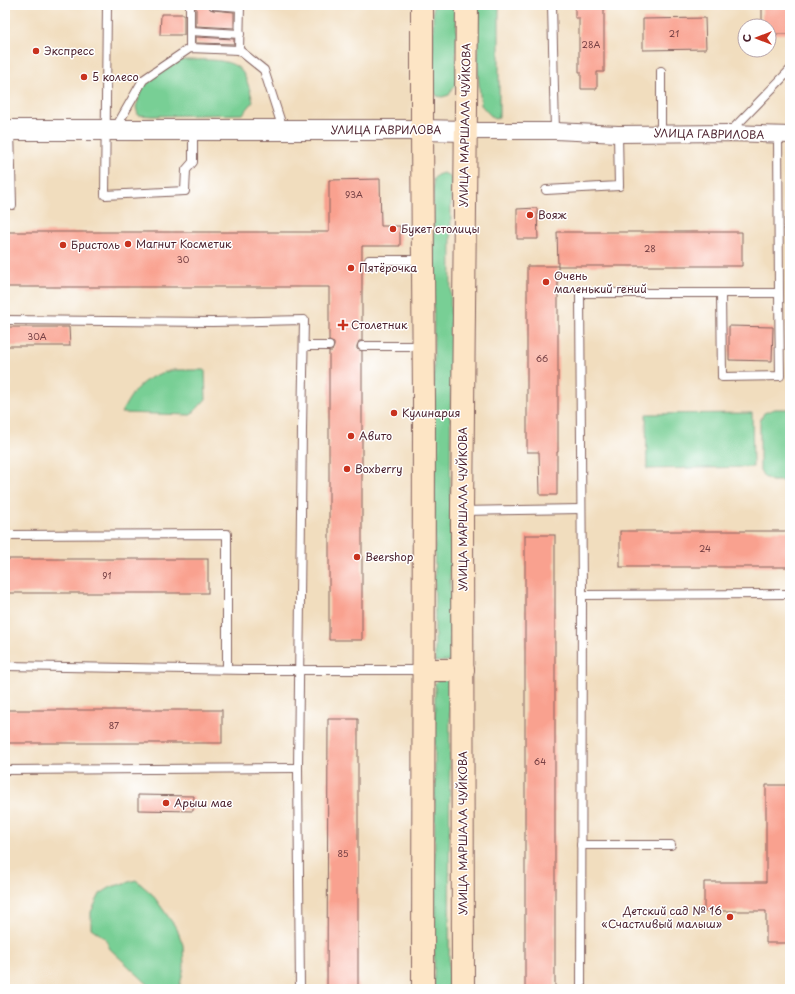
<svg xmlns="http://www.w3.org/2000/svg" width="795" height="994" viewBox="0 0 795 994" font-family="'Playpen Sans',sans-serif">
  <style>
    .green { fill: #78cf95; stroke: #617760 }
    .building { fill: #f9a18f }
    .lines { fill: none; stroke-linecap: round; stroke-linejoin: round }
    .service-casing { stroke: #84625e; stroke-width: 10 }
    .minor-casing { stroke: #84625e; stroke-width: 18 }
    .tertiary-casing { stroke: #84625e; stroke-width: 22 }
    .secondary-casing { stroke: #84625e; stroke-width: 24 }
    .service { stroke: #fff; stroke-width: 8 }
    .minor { stroke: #fff; stroke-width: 16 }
    .tertiary { stroke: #fff; stroke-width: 20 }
    .secondary { stroke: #fde5c5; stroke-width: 22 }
    .poi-dot { fill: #c8321e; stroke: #fff; stroke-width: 1.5 }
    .labels { text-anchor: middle; stroke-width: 3; stroke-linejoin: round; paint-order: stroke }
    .number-label { font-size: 9px; fill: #764044 }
    .poi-label { font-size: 11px; fill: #4a1f2b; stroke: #fff; text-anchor: start }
    .street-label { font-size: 11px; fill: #4a1f2b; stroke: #fff }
  </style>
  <rect width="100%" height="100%" fill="#fff"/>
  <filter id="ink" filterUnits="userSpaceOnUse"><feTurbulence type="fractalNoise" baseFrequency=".025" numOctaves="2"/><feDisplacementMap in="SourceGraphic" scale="8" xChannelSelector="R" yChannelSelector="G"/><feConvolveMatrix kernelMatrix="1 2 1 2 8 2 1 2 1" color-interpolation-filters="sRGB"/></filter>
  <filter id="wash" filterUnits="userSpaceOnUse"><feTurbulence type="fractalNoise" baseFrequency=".012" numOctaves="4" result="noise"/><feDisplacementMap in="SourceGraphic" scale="16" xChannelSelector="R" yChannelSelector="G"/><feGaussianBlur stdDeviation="0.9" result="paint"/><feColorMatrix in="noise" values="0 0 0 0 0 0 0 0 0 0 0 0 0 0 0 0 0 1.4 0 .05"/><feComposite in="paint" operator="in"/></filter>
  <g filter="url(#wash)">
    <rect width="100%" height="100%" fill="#f1ddbe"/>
    <g class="green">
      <path d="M 433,5 L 457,5 L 456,83 L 449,95 L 442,97 L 437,96 L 433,90 Z"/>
      <path d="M 478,5 L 499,5 L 499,118 L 495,119 L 489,114 L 481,105 L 478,75 Z"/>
      <path d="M 187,60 C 203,60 233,57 243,73 C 248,82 251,93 253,102 L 243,114 L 152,116 L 138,115 L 136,107 L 140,94 L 148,78 L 167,62 Z"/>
      <path d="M 443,173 L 448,175 L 451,178 L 450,661 L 435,662 L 433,179 L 437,175 Z"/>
      <path d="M 173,370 L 205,370 L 206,399 L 191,415 L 121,413 C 135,387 143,377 173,370 Z"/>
      <path d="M 775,409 L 790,409 L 790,481 L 772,481 L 764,477 L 760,470 L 760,421 L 764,413 Z"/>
      <path d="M 752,413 L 753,467 L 647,469 L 646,414 Z"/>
      <path d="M 447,680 L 450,682 L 449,989 L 434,989 L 435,683 L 437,681 Z"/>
      <path d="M 136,880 L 152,894 L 177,929 L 183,945 L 184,967 L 179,989 L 153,989 L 110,949 L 105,938 L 91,928 L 91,912 L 100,894 L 111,887 Z"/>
    </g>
    <g id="blocks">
      <g class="building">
        <path d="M 196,5 L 208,5 L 210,9 L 213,10 L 234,12 L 234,28 L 196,26 Z"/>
        <path d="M 575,5 L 604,5 L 604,72 L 597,72 L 597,89 L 581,89 L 581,72 L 579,72 L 579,18 L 575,18 Z"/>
        <path d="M 762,5 L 790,5 L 790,34 L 769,34 L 769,26 L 762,26 Z"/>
        <path d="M 161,14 L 184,14 L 184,35 L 160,35 Z"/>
        <path d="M 705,18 L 706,49 L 643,50 L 643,19 Z"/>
        <path d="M 196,37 L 234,39 L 234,44 L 196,43 Z"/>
        <path d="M 380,179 L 381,226 L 400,226 L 400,246 L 362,246 L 362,341 L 359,341 L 357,346 L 357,349 L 362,351 L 362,640 L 329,640 L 329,351 L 332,351 L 334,346 L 334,343 L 329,341 L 329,287 L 5,287 L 5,232 L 329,232 L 329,180 Z"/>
        <path d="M 537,208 L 538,239 L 517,239 L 517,209 Z"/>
        <path d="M 557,232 L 742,232 L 742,266 L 558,266 Z"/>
        <path d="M 527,266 L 558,266 L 558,452 L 557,452 L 557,495 L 540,495 L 539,452 L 527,452 Z"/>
        <path d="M 729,326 L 773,327 L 772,361 L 729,360 Z"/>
        <path d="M 5,327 L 69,327 L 70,346 L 5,346 Z"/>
        <rect x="620" y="531" width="170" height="36"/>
        <rect x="525" y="535" width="30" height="454"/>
        <rect x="5" y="559" width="203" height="34"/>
        <rect x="5" y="710" width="217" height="33"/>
        <path d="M 328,719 L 358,719 L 358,989 L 327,989 Z"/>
        <path d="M 766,785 L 790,785 L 790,943 L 766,943 L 766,911 L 704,911 L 704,882 L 766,882 Z"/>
        <path d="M 138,795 L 194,796 L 193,811 L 138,810 Z"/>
      </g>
    </g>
  </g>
  <g filter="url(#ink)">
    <use href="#blocks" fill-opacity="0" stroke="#84625e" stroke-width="1"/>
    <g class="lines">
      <defs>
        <g id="service">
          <path d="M 107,5 L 105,195 L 185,191 L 186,170 L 193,162 L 193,130"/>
          <path d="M 213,5 L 240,7"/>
          <path d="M 552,5 L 555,131"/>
          <path d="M 190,31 L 240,34"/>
          <path d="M 190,48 L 190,5"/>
          <path d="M 239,50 L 240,5"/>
          <path d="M 115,129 L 143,80 L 190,48 L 239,50 L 264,70 L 283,129"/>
          <path d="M 10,130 L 12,205"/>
          <path d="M 661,133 L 661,71"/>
          <path d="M 729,133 L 790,70"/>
          <path d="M 546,190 L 619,186 L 618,134"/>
          <path d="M 369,260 L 422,260"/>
          <path d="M 721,293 L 722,377 L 780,376 L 779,293"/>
          <path d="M 5,320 L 212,322 L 304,320 L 302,429 L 298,768 L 300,989"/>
          <path d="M 304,346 L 329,346"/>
          <path d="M 362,346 L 423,346"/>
          <path d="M 462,511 L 581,509"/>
          <path d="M 5,535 L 227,534 L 227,669"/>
          <path d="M 582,595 L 790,594"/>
          <path d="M 5,666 L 247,670 L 422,670"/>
          <path d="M 5,770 L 298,768"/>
          <path d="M 581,845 L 671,845"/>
          <path d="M 581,989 L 582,595 L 580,293 L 779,293 L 778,135"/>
        </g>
        <path id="minor" d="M 465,131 L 555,131 L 618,134 L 729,133 L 790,135"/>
        <path id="tertiary" d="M 5,130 L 422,130 L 465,131"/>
        <g id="secondary">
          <path d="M 422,5 L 422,130 L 424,401 L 423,989"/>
          <path d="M 423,670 L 463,670"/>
          <path d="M 463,989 L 462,511 L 467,5"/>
        </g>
      </defs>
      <use href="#service" class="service-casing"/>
      <use href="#minor" class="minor-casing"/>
      <use href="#tertiary" class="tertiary-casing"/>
      <use href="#secondary" class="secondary-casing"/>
      <use href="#service" class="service"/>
      <use href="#minor" class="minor"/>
      <use href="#tertiary" class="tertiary"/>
      <use href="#secondary" class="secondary"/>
    </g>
  </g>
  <g class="poi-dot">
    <circle cx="36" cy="51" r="4"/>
    <circle cx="84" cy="77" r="4"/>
    <circle cx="530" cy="215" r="4"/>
    <circle cx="393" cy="229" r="4"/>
    <circle cx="128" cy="244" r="4"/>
    <circle cx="63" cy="245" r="4"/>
    <circle cx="351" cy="268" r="4"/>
    <circle cx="546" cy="282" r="4"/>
    <path d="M341 319h4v4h4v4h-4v4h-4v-4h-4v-4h4z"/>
    <circle cx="394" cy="413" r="4"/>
    <circle cx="351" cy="436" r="4"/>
    <circle cx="347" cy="469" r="4"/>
    <circle cx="357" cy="557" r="4"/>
    <circle cx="166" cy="803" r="4"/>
    <circle cx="730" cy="917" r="4"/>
  </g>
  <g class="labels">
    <g class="number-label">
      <text x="674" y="37">21</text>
      <text x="591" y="48">28А</text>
      <text x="354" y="198">93А</text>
      <text x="650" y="252">28</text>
      <text x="183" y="263">30</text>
      <text x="37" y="340">30А</text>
      <text x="542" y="362">66</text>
      <text x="705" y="552">24</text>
      <text x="107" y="579">91</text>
      <text x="114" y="729">87</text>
      <text x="540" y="765">64</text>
      <text x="343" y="857">85</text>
    </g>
    <g class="poi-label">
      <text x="44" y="55">Экспресс</text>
      <text x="92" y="81">5 колесо</text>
      <text x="538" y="219">Вояж</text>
      <text x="401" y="233">Букет столицы</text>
      <text x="136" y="248">Магнит Косметик</text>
      <text x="71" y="249">Бристоль</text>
      <text x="359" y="272">Пятёрочка</text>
      <text x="554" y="280">Очень<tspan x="554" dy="13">маленький гений</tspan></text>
      <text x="351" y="329">Столетник</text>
      <text x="402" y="417">Кулинария</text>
      <text x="359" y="440">Авито</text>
      <text x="355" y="473">Boxberry</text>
      <text x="365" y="561">Beershop</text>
      <text x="174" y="807">Арыш мае</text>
      <text x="722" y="915" text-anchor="end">Детский сад № 16<tspan x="722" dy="13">«Счастливый малыш»</tspan></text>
    </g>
    <g class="street-label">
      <text transform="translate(465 125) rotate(-89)" y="4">УЛИЦА МАРШАЛА ЧУЙКОВА</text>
      <text x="386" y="134">УЛИЦА ГАВРИЛОВА</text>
      <text transform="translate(709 134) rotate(1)" y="4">УЛИЦА ГАВРИЛОВА</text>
      <text transform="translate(463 509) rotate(-90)" y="4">УЛИЦА МАРШАЛА ЧУЙКОВА</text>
      <text transform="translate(463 833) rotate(-90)" y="4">УЛИЦА МАРШАЛА ЧУЙКОВА</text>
    </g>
  </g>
  <rect width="795" height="994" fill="none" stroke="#fff" stroke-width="20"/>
  <g transform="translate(757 38) rotate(270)"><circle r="19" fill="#ffffff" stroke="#b7a5aa"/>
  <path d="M0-3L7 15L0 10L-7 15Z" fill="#c8321e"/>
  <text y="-6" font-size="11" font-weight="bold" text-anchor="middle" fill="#4a1f2b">С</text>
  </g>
</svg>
